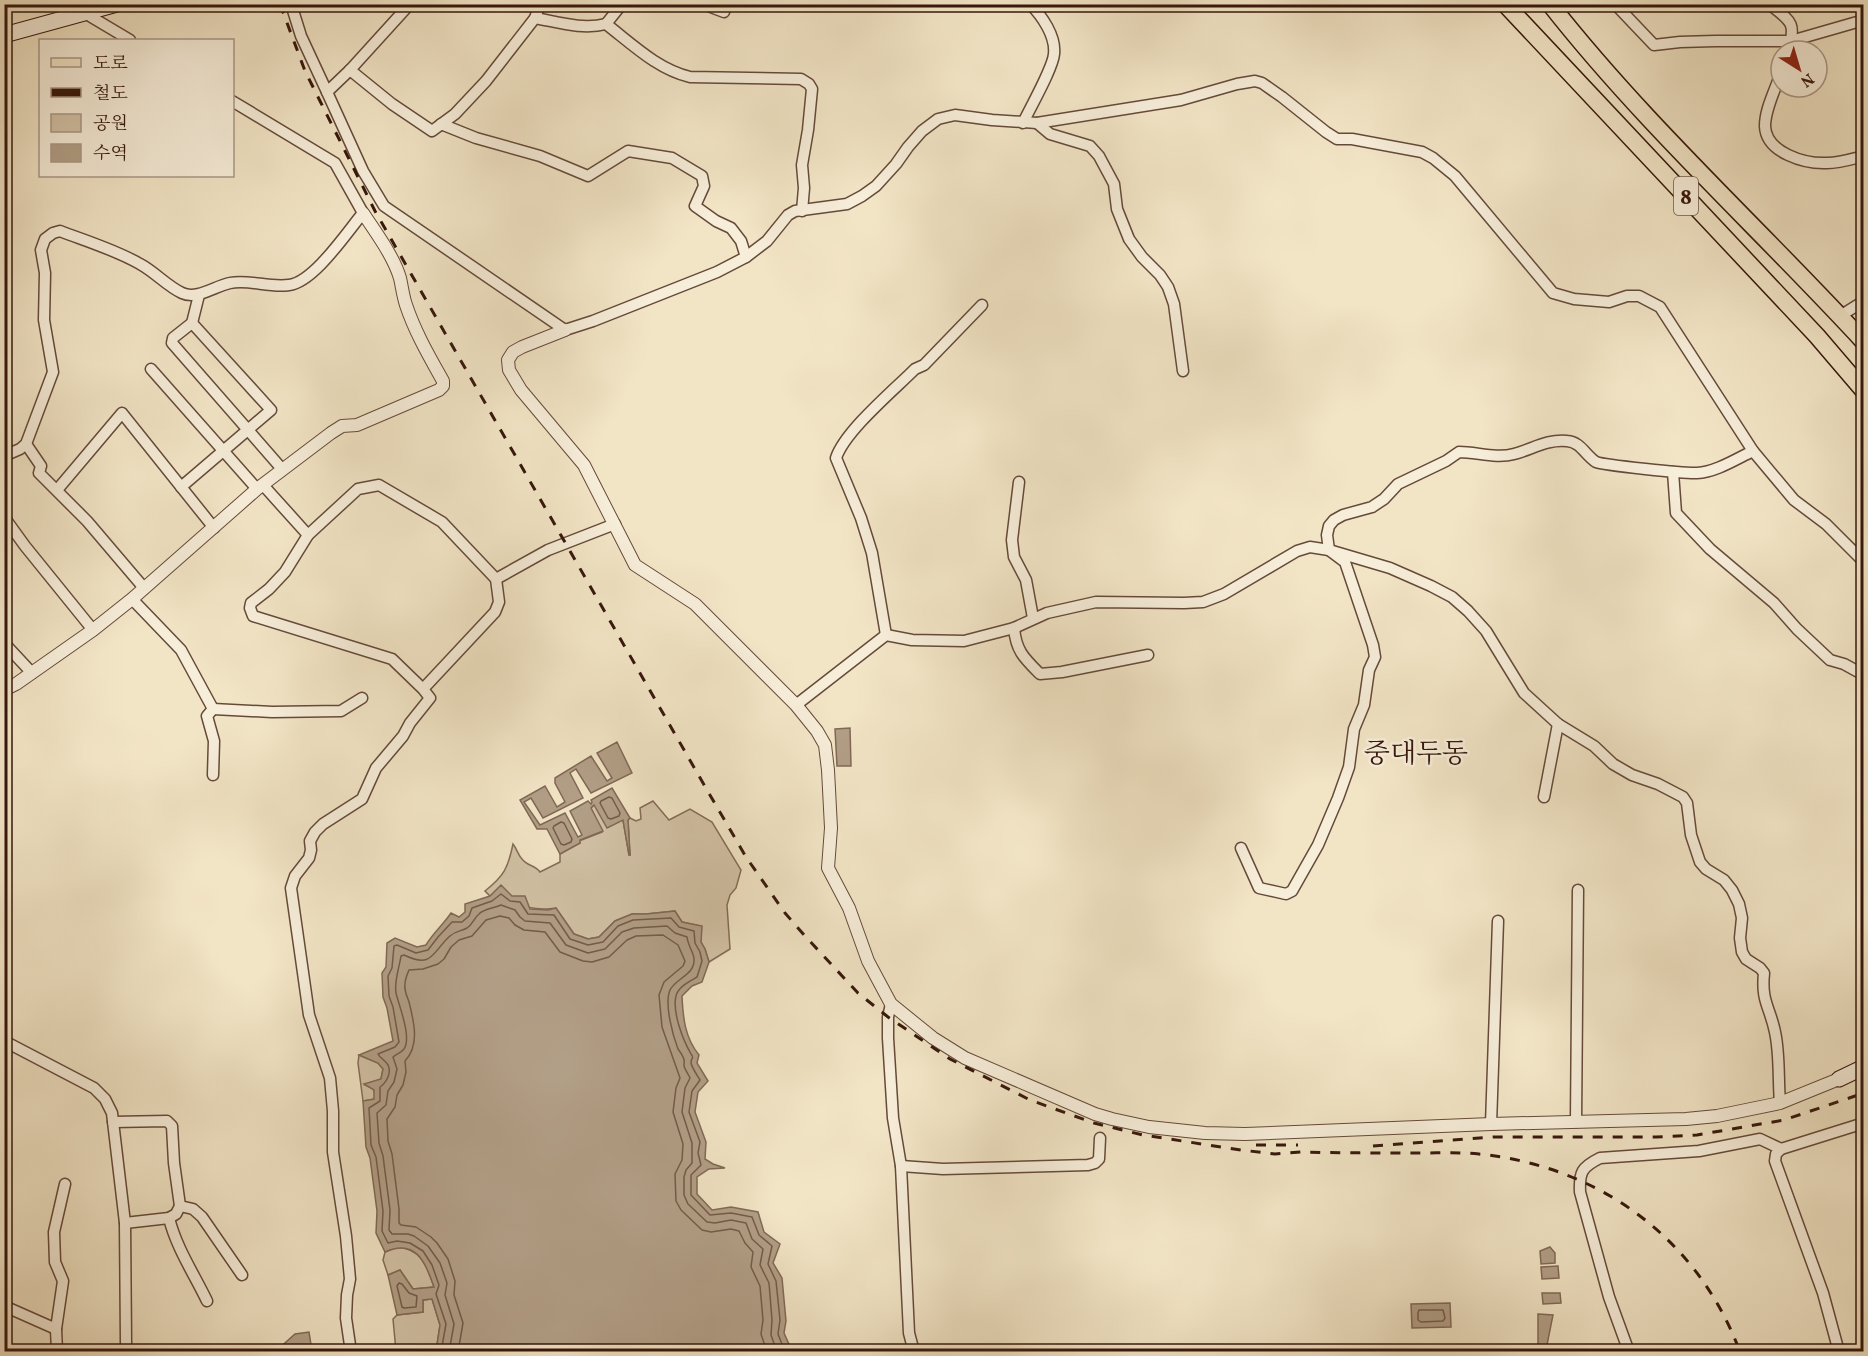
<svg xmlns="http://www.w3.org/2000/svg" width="1868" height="1356" viewBox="0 0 1868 1356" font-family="Vollkorn,'Noto Serif KR',serif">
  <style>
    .green { fill: #d2c2a6; stroke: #846c59; stroke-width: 1.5 }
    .water { fill: #b29f87; stroke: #806956; stroke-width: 1.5 }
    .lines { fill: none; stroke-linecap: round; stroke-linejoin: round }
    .shore { stroke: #745b4a; stroke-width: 1.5 }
    .minor-casing { stroke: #654a3a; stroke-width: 13 }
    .tertiary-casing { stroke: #654a3a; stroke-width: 14 }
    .secondary-casing { stroke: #36170c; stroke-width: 17 }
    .primary-casing { stroke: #36170c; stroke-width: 19 }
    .minor { stroke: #f7eeda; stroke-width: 10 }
    .tertiary { stroke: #f7eeda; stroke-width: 12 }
    .secondary { stroke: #f7eeda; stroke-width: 15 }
    .primary { stroke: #f2e5c6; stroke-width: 16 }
    .rail { stroke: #36170c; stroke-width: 3; stroke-dasharray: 10 10; stroke-linecap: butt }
    .labels { text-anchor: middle; stroke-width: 5; stroke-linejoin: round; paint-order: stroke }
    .shield { fill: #f7eeda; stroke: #70584a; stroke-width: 1.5 }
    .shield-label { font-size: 22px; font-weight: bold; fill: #36170c }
    .quarter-label { font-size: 27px; fill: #36170c; stroke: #f7eeda }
  </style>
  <rect width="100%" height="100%" fill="#f2e5c6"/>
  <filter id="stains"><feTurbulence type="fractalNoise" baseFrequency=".00333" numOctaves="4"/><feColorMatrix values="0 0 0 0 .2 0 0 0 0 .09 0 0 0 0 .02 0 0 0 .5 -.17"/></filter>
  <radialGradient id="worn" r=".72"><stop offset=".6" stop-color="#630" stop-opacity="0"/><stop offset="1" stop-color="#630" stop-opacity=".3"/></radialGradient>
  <g class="green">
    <path d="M 653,801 L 669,820 L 690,809 L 712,822 L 741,870 L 736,888 L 730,895 L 727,905 L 730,949 L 709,962 L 705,949 L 701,942 L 701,926 L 682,922 L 675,911 L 646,914 L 632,914 L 615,921 L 599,937 L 588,939 L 574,934 L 556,908 C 533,912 512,903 490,896 L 485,891 C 504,876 508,868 513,844 C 517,849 518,855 522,859 C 527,866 535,865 540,872 L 560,862 L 560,854 L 580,843 L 579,841 L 602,832 L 591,808 L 594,805 L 623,820 L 629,855 L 630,855 L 628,820 L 630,818 L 636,821 L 641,819 L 640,808 Z"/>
    <path d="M 359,1055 L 378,1063 L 383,1069 L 381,1079 L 365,1085 L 374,1089 L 375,1099 L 363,1101 L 358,1063 Z"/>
    <path d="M 397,1247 C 422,1249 427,1266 434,1287 L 413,1289 L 400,1270 L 388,1275 L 383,1260 L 385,1252 Z"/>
    <path d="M 432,1299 L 440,1325 L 436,1351 L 396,1351 L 393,1319 L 397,1315 L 423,1312 L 423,1300 Z"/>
  </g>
  <g class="water">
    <path d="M 850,728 L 851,766 L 837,766 L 835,729 Z"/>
    <path d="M 617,742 L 632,773 L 591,793 L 576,769 L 570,773 L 583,798 L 543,818 L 531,798 L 524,802 L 540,825 L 565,813 L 578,837 L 582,835 L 570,811 L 588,801 L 591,804 L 592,802 L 591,800 L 612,788 L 630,818 L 628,820 L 630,855 L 629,855 L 623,820 L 607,828 L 594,805 L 591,808 L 603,831 L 580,840 L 580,843 L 560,854 L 547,829 L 537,829 L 520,800 L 545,786 L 557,807 L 565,802 L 555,783 L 555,778 L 591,756 L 607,781 L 612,778 L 597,753 Z"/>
    <path d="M 501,885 L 512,896 L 525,896 L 530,909 L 548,910 L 556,908 L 574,934 L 588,939 L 599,937 L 615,921 L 632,914 L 646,914 L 675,911 L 682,922 L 702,926 L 701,942 L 705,949 L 709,962 L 702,982 L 692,986 L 682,996 C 683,1018 685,1038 699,1055 L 697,1063 L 708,1081 L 698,1092 L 695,1112 L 706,1142 L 705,1159 L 713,1164 L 725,1168 L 709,1169 L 697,1177 L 697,1194 L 712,1210 L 731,1207 L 758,1212 L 764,1232 L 780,1244 L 773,1263 L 782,1278 L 786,1321 L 784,1333 L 792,1351 L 436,1351 L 440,1325 L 432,1299 L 423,1300 L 423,1312 L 397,1315 L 388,1275 L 400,1270 L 413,1289 L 434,1287 C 425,1262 416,1238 385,1252 L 376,1233 L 377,1211 L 370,1158 L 366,1147 L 363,1101 L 374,1099 L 374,1090 L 364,1084 L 381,1079 L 383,1069 L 378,1063 L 359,1055 L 393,1041 L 387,1008 L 383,997 L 382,973 L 386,967 L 387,943 L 395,938 L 417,947 L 426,945 C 433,933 443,925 451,913 L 459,917 L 465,912 L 465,904 L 490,896 Z"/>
    <path d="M 1550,1247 L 1555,1253 L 1555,1263 L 1541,1264 L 1540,1251 Z"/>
    <path d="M 1558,1266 L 1559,1278 L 1542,1279 L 1541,1267 Z"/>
    <path d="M 1542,1293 L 1560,1293 L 1561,1303 L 1543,1304 Z"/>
    <path d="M 1450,1303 L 1451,1327 L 1412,1328 L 1411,1304 Z"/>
    <path d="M 1538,1314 L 1553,1315 L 1547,1345 L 1538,1345 Z"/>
    <path d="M 309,1332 L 312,1351 L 276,1351 L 295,1334 Z"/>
  </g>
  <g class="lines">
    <g class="shore">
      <path d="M 609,797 L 612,798 L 620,813 L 619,816 L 611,819 L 608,818 L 600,803 L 601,801 Z"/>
      <path d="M 561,822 L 564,823 L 572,839 L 571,842 L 564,845 L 561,844 L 553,828 L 554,826 Z"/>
      <path d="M 399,1283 L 402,1284 L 409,1293 L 417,1296 L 416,1307 L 404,1308 L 402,1307 L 397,1286 Z"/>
      <path d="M 1443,1310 L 1445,1318 L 1443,1321 L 1421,1322 L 1418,1320 L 1418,1313 L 1419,1310 Z"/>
      <path d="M 441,1352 L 446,1324 L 436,1294 L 439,1285 L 432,1265 L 423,1251 L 410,1243 L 397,1241 L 388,1243 L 382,1231 L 383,1211 L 376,1157 L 371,1145 L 369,1108 L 380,1101 L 380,1087 C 386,1083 392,1073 388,1065 C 385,1060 380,1058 378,1054 L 395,1047 L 399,1042 L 393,1007 L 389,996 L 388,976 L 392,968 L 394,946 L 397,945 L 416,953 L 428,950 L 438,937 L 452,922 L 462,922 L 469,916 L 472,908 L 492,901 L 501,894 L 510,901 L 520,902 L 528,914 L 554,915 L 570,939 L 588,945 L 603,942 L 618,926 L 633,920 L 671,918 L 679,927 L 694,931 L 695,943 L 700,952 L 702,961 L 697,977 C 690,981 678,987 676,996 C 672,1012 683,1040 691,1054 C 695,1060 691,1056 691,1063 C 692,1068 697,1075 700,1080 L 692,1091 L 689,1112 L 700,1142 L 698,1153 L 701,1165 L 691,1175 L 691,1195 L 710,1215 L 731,1213 L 752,1217 L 759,1235 L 772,1246 L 768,1264 L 776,1281 L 780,1320 L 778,1334 L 785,1352"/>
      <path d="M 449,1352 L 454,1324 L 445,1295 L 447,1283 L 440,1263 L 428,1246 L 414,1236 L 408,1234 L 392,1234 L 389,1230 L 390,1210 L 383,1156 L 379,1143 L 377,1113 L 386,1105 L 388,1091 L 394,1082 L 397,1069 L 393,1057 C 396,1054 401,1053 404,1049 C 412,1037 399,1006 396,993 C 394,981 399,969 401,956 L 404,955 C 433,969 432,952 450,936 C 457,930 460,932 467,928 C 473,924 474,918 479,914 C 483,909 495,908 501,905 L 515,910 L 520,917 L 525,921 L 550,923 L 566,945 L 588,953 L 605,949 L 622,932 L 634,928 L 667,926 L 675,933 L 687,937 C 688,946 694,953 694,959 C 695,975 676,978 670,990 C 664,1004 673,1036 678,1049 C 680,1052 682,1054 683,1057 C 685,1060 684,1063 684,1066 C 685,1070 689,1075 690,1078 L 685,1088 L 682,1112 L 692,1143 L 692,1163 L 686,1170 L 684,1177 L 684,1195 L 688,1204 L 707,1222 L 715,1223 L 731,1220 L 746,1223 L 752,1239 L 763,1249 L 760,1265 L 769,1283 L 772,1320 L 771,1335 L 777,1352"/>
      <path d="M 458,1352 L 463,1323 L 454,1295 L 455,1281 L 448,1259 L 437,1243 L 431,1237 L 416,1227 L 401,1225 L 399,1223 L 399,1209 L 392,1154 L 388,1141 L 387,1119 L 395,1107 L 397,1095 L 403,1085 L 406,1072 L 405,1061 C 420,1045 414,1022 409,1002 C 407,996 404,991 405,984 C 405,979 407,975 409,970 L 423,969 L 438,964 L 444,959 L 451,947 L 459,940 L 472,936 L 486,920 L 500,916 L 509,918 L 515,925 L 524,930 L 545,932 L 560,952 L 583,961 L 592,962 L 609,957 L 627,940 L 636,936 L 663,935 L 678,945 L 685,961 L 683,966 L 664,982 L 659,995 L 662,1027 L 680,1078 L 676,1088 L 673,1112 L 683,1144 L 682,1160 L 675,1174 L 676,1201 L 681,1210 L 702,1230 L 711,1232 L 731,1229 L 739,1231 L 745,1243 L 753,1252 L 751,1267 L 760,1286 L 763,1320 L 761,1334 L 767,1352"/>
    </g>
    <defs>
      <g id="minor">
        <path d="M 291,4 L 301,36 L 327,92 L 350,70 L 410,4"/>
        <path d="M 703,4 L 724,12"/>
        <path d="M 1615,4 L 1654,45 L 1680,42 L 1715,41 L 1791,41 L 1864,20"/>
        <path d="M 1769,4 C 1791,21 1797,23 1788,51"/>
        <path d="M 83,12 L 130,40"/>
        <path d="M 535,18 C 558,22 582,30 606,24 C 632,44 657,69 690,77 L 801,79 L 809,84 L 812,89 L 808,130 L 802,165 L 804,188 L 802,211"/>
        <path d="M 606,24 L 622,4"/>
        <path d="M 350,70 L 392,104 L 432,131 L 455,114 L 486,81 L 535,18 L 540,4"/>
        <path d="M 1781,72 C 1776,89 1765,108 1765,126 C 1766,153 1805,164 1827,163 C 1839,163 1852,159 1864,156"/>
        <path d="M 327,92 L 363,171 L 384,206 L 565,330 L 593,321 L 717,272 L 746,257 L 767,241 L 788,215 L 795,211 L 847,204 L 862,196 L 876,186 L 896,164 L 908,147 L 922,131 L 938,119 L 955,115 L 992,120 L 1037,123 L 1181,100 L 1237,84 L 1255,81 L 1262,83 L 1282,97 L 1326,132 L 1337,139 L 1352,139 L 1422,152 L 1433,158 L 1455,176 L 1553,293 L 1574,299 L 1609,302 L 1627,296 L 1639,296 L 1660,307 L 1753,451 L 1794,500 L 1826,524 L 1864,562"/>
        <path d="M 1023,123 C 1030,108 1053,68 1054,54 C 1056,36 1042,16 1030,4"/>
        <path d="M 1037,123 L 1050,134 L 1090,146 L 1099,156 L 1114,184 L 1117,209 L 1129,239 L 1142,257 L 1160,275 L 1168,287 L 1174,304 L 1183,371"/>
        <path d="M 441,124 L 476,138 L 540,156 L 588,176 L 628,151 L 672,158 L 702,176 L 704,186 L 695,206 L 716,221 L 731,228 L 741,241 L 746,257"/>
        <path d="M 199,295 L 192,323 L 173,338 L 172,343 L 282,469"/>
        <path d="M 1840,316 L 1864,301"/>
        <path d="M 151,369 L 257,489"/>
        <path d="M 26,444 L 41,466 L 39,473 L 87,521 L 144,588"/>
        <path d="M 4,456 L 20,449 L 26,444 L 53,372 L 44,320 L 45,273 L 41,250 L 45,239 L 53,233 L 60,231 C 86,241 116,250 140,264 C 155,272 167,286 182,293 C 197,300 215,286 230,283 C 249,279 269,288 289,285 C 314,282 347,232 363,213 L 335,163 L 232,101"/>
        <path d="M 1673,472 L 1676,513 L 1710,549 L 1774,603 L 1797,629 L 1830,660 L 1844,664 L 1864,675"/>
        <path d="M 1019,482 L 1012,540 L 1014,557 L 1026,580 L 1033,618"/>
        <path d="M 263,485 L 308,535"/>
        <path d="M 181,487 L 271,410 L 192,323"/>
        <path d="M 57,490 L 122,413 L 214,528"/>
        <path d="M 4,517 L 25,546 L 93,630"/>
        <path d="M 496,579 L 548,550 L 615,524"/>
        <path d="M 132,599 L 181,650 L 213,709 L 207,716 L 214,741 L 213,775"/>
        <path d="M 1014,628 C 1016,651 1024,658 1040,674 L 1062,672 L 1148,655"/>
        <path d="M 886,635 L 872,553 L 861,518 L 836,458 C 845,431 893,391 915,369 L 924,365 L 982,305"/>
        <path d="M 4,643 L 32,673"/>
        <path d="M 796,705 L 886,635 L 912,640 L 964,641 L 1014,628 L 1047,613 L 1096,602 L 1184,603 L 1203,602 L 1224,594 L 1297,551 L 1310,547 L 1329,550 L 1390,568 L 1431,586 L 1452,597 L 1468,611 L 1486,631 L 1524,693 L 1558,724 L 1594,746 L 1613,764 L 1632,775 L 1658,784 L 1683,797 L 1687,803 L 1691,835 L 1700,862 L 1706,869 L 1724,880 L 1732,890 L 1739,904 L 1742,918 L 1740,938 L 1742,952 L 1746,959 L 1760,968 L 1764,973 C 1761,1002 1770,1007 1775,1032 C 1780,1055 1778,1080 1780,1103"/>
        <path d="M 213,709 L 272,712 L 341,711 L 362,698"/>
        <path d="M 1544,797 L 1558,724"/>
        <path d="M 1241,848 L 1259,888 L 1286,894 L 1292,891 L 1318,845 L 1338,798 L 1349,767 L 1354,729 L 1364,705 L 1369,670 L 1375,657 L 1373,645 L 1345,562 L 1329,550 L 1327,535 L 1329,526 L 1334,520 L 1343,515 L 1372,507 L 1384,499 L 1398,484 L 1446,461 L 1459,452 C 1477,452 1496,459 1514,454 C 1533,449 1547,439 1567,441 C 1581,442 1585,455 1596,462 C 1603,465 1687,474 1697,473 C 1716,472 1736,459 1753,451"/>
        <path d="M 891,1004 L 888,1017 L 888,1038 L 893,1118 L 901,1166 L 909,1333 L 914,1352"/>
        <path d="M 4,1041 L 94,1088 L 105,1099 L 112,1113 L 125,1223 L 126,1343"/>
        <path d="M 113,1122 L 167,1121 L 172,1126 L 174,1163 L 180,1206 L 176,1214 L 169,1218 L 125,1223"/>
        <path d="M 1576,1122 L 1578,890"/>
        <path d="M 1491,1124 L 1498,921"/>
        <path d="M 901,1166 L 943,1169 L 1088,1165 L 1095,1163 L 1099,1159 L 1100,1138"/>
        <path d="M 180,1206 L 193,1209 L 202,1217 L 242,1275"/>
        <path d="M 169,1218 C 176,1247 194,1274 207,1301"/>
        <path d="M 4,1306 L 56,1329"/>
        <path d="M 57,1352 L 56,1329 L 63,1281 L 55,1262 L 54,1232 L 65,1184"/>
        <path d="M 351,1352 L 346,1318 L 347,1295 L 350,1279 L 346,1236 L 333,1152 L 333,1111 L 330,1078 L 309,1015 L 291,888 L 295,876 L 309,858 L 311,850 L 310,841 L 315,832 L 323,824 L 362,799 L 376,768 L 403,736 L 410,723 L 430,698 L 423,689 L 495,612 L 499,602 L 496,579 L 442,522 L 379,485 L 358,489 L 308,535 L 285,572 L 269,589 L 251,603 L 250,608 L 253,616 L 392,659 L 423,689"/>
        <path d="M 1629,1352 L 1609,1297 L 1580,1192 C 1579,1172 1582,1167 1600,1158 L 1699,1151 L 1760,1139 L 1781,1149"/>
        <path d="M 1839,1352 L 1823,1293 L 1775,1161 L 1776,1154 L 1781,1149 L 1864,1123"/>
      </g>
      <g id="tertiary">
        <path d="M 565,330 L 522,347 L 513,352 L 508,360 L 509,370 L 521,390 L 584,465 L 635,565 L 695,604 L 796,705 L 817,731 L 825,745 L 828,770 L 831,828 L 828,868 L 849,908 L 868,961 L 891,1004 L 933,1038 L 965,1058 L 1095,1114 L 1112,1119 L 1149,1127 L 1205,1133 L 1245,1134 L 1491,1124 L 1686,1119 L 1717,1116 L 1780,1103 L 1839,1079"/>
        <path d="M 4,690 L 16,684 L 93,630 L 132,599 L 257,489 L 331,433 L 342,426 L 357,425 L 439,390 L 443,386 L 443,381 C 429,356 415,332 406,305 C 403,296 402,287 400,278 C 393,255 376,233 363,213"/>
      </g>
      <g id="secondary">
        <path d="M 4,35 L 117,4"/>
        <path d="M 1839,1079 L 1864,1067"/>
      </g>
      <g id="primary">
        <path d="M 1505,4 L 1817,336 L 1864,391"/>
        <path d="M 1550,4 C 1645,125 1760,229 1864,342"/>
      </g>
    </defs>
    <use href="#minor" class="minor-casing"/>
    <use href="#tertiary" class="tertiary-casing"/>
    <use href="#secondary" class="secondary-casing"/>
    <use href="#primary" class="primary-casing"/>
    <use href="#minor" class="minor"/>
    <use href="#tertiary" class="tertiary"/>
    <use href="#secondary" class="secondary"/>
    <use href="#primary" class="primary"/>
    <g class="rail">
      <path d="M 280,4 L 305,71 L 375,211 L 703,783 L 746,857 L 785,913 L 805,936 L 858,993 L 888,1017 L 950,1059 L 1030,1100 L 1094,1123 L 1143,1135 L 1241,1150 L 1275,1154 L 1301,1152 C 1340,1153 1380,1153 1419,1153 C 1439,1153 1459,1152 1479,1154 C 1598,1166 1698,1238 1740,1352"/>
      <path d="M 1256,1145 L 1298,1145"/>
      <path d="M 1373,1146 L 1494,1137 L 1656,1137 L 1697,1135 L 1784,1120 L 1864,1093"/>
    </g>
  </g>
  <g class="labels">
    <rect class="shield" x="1674" y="177" width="24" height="38" rx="4.5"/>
    <g class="shield-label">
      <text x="1686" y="204">8</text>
    </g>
    <g class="quarter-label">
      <text x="1416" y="762">중대두동</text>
    </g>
  </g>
  <rect width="1868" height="1356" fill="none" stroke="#f2e5c6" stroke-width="24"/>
  <rect x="6" y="6" width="1856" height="1344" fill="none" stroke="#36170c" stroke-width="3"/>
  <rect x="12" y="12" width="1844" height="1332" fill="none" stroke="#36170c" stroke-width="1.5"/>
  <rect x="39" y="39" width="195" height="138" fill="#f7eeda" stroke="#aa9888" stroke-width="1.5"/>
  <rect x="51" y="58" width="30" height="9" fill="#f2e5c6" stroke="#aa9888" stroke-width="1.5"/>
  <text x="93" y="69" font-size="18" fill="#36170c">도로</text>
  <rect x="51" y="88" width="30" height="9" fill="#36170c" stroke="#aa9888" stroke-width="1.5"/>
  <text x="93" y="99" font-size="18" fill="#36170c">철도</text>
  <rect x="51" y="114" width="30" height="18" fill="#d2c2a6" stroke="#aa9888" stroke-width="1.5"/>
  <text x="93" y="129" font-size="18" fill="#36170c">공원</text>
  <rect x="51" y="144" width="30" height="18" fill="#b29f87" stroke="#aa9888" stroke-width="1.5"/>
  <text x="93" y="159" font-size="18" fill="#36170c">수역</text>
  <g transform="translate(1799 69) rotate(143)"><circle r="28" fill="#f7eeda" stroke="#aa9888" stroke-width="1.5"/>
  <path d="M0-4.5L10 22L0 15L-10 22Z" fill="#8f2418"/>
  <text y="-9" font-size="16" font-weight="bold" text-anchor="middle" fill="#36170c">N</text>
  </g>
  <rect width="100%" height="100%" filter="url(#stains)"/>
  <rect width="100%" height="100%" fill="url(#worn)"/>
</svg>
